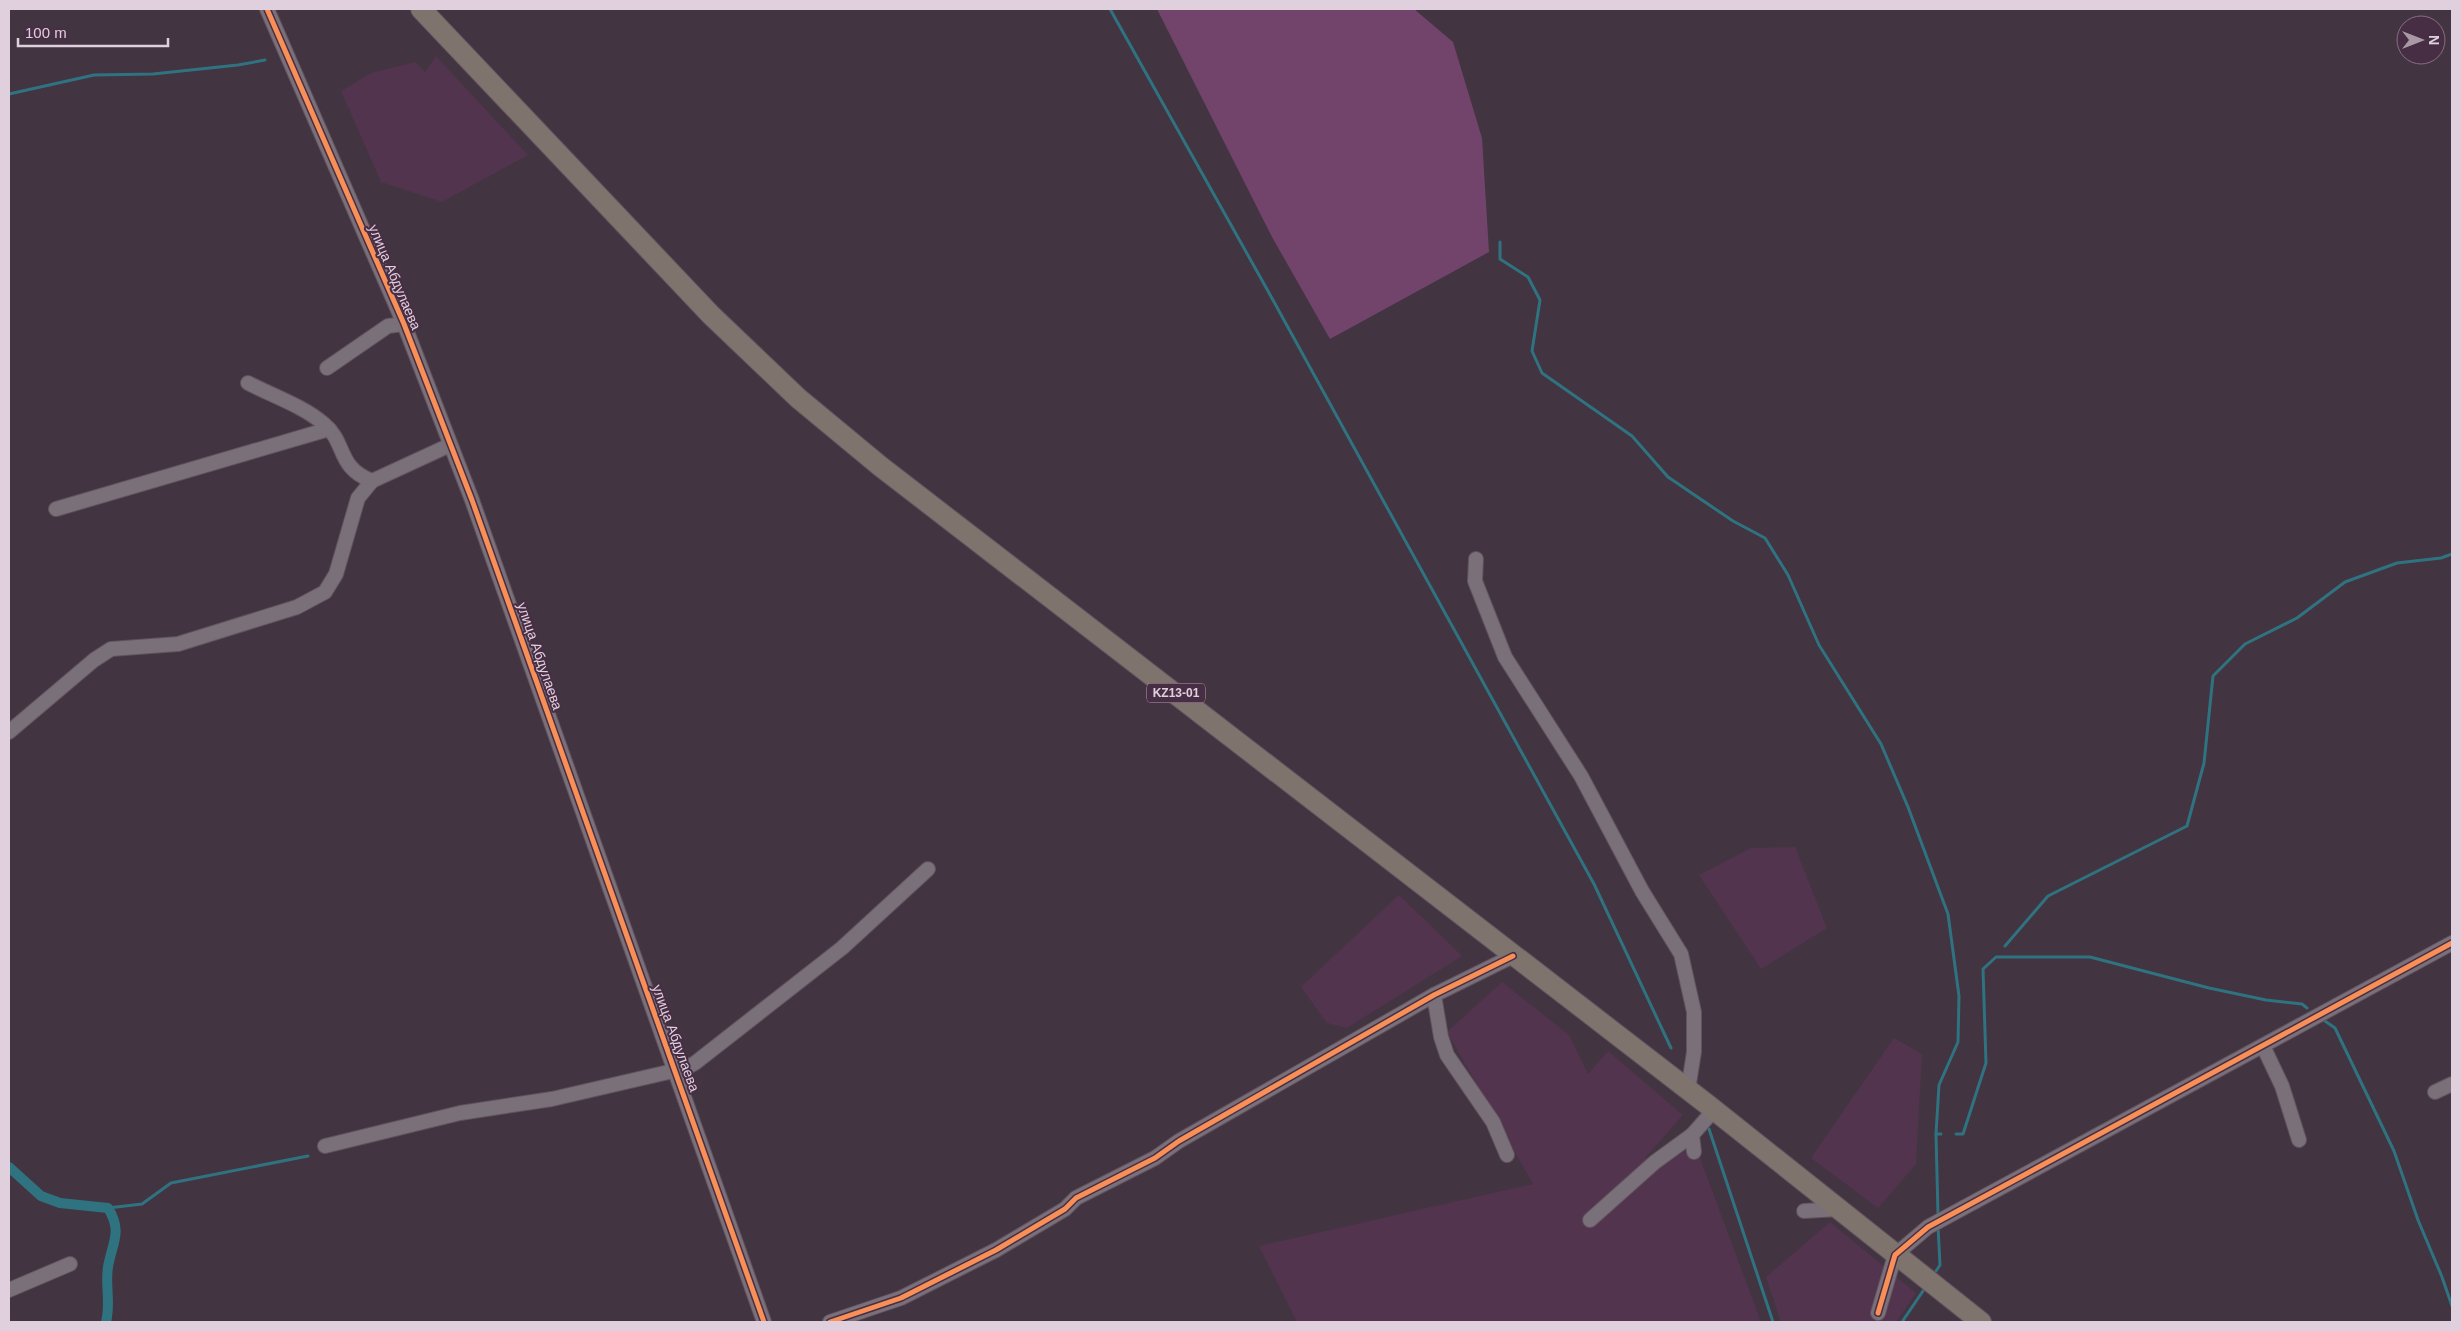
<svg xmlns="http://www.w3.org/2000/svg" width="2461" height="1331" viewBox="0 0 2461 1331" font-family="Helvetica,sans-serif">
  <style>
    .built { fill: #52344e }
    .green { fill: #72446c }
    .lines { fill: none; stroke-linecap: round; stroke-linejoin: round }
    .stream { stroke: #2f7381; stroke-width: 3 }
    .canal { stroke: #2f7381; stroke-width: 10 }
    .minor-casing { stroke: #60535e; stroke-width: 16 }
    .highway-casing { stroke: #60535e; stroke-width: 22 }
    .minor { stroke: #7a7079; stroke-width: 14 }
    .highway { stroke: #7f736e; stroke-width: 20 }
    .cycleway-casing { stroke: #482e45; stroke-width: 8 }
    .cycleway { stroke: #f78f57; stroke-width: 5 }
    .labels { text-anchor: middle; stroke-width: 4; stroke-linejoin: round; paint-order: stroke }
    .shield { fill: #482e45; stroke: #b29faf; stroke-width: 1 }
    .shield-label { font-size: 12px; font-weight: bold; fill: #e0cfdd }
    .street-label { font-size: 14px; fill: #e0cfdd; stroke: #482e45 }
  </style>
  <rect width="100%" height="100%" fill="#423440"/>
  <g class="built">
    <path d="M 436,56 L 528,155 L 442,202 L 381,182 L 341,91 L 371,73 L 415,62 L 425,72 Z"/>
    <path d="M 1795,847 L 1827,928 L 1761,969 L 1699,875 L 1751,848 Z"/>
    <path d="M 1399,895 L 1462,956 L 1347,1028 L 1327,1023 L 1301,987 Z"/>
    <path d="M 1502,982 L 1569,1035 L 1588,1074 L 1608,1051 L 1683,1115 L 1645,1158 L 1696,1147 L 1761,1322 L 1297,1322 L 1259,1246 L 1533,1184 L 1447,1032 Z"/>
    <path d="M 1894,1038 L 1922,1054 L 1916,1164 L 1878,1208 L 1811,1158 Z"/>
    <path d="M 1830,1222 L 1916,1293 L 1896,1322 L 1781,1322 L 1766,1277 Z"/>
  </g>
  <path class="green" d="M 1157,9 L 1414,9 L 1453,42 L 1482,138 L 1489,252 L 1330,339 L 1272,237 Z"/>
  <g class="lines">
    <g class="stream">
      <path d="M 1110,9 L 1268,291 L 1594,884 L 1671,1048"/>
      <path d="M 9,94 L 94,75 L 153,74 L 238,65 L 265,60"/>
      <path d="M 1500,242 L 1500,259 L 1528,277 L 1540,300 L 1532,351 L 1542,373 L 1632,436 L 1668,477 L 1733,521 L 1765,538 L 1788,575 L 1819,645 L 1881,744 L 1908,807 L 1948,914 L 1959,996 L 1958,1042 L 1939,1085 L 1936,1134 L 1938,1214"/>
      <path d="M 2005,946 L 2048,896 L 2187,826 L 2204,763 L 2213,676 L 2245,644 L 2297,618 L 2345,582 L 2397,563 L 2441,558 L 2452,554"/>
      <path d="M 2322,1019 L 2335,1028 L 2394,1151 L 2418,1220 L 2442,1277 L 2452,1306"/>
      <path d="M 1709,1129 L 1773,1322"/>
      <path d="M 1936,1134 L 1941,1134"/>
      <path d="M 1956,1134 L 1963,1134 L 1986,1063 L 1983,969 L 1996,957 L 2090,957 L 2209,988 L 2266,1000 L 2302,1004 L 2307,1008"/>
      <path d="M 108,1208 L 142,1204 L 171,1183 L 308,1156"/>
      <path d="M 1936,1271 L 1940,1265 L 1938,1226"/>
      <path d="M 1902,1322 L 1925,1288"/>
    </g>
    <path class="canal" d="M 9,1167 L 41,1196 L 60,1203 L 108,1208 C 123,1232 112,1243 108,1267 C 105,1285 111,1304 106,1322"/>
    <defs>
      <g id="minor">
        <path d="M 267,9 L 404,324 L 472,500 L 764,1322"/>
        <path d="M 327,368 L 388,326 L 404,324"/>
        <path d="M 248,383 C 273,396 303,406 324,424 C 347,443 336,467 372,481"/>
        <path d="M 56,509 L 329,429"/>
        <path d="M 1476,559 L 1475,581 L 1505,657 L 1581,776 L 1642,891 L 1681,954 L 1694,1012 L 1694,1052 L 1688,1090"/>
        <path d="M 9,732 L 94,660 L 111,649 L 178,644 L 297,607 L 325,592 L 336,574 L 358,498 L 372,481 L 450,445"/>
        <path d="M 1434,995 L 1441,1037 L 1447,1055 L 1493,1122 L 1507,1155"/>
        <path d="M 2263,1046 L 2282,1086 L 2299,1140"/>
        <path d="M 2435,1092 L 2452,1084"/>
        <path d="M 1692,1135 L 1694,1152"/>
        <path d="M 325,1146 L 460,1113 L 552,1099 L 686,1068 L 695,1063 L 842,948 L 928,869"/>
        <path d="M 1804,1211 L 1838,1209"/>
        <path d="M 1590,1220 L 1655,1162 L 1692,1135 L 1714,1110"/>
        <path d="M 9,1290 L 70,1264"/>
        <path d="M 1878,1313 L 1895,1255 L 1928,1227 L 2452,943"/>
        <path d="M 830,1322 L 901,1298 L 996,1250 L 1065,1209 L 1076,1198 L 1155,1158 L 1179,1141 L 1434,995 L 1513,956"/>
      </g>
      <path id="highway" d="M 421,9 L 711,315 L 798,398 L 880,466 L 1708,1105 L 1981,1322"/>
    </defs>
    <use href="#minor" class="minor-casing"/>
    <use href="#highway" class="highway-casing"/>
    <use href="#minor" class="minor"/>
    <use href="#highway" class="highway"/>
    <defs>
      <g id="cycleway">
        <path d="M 267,9 L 404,324 L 472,500 L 764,1322"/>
        <path d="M 1878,1313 L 1895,1255 L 1928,1227 L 2452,943"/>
        <path d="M 830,1322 L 901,1298 L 996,1250 L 1065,1209 L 1076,1198 L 1155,1158 L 1179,1141 L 1434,995 L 1513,956"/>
      </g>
    </defs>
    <use href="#cycleway" class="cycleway-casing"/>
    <use href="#cycleway" class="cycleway"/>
  </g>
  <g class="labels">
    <rect class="shield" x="1147" y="683.5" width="58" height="19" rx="4"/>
    <g class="shield-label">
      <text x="1176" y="697">KZ13-01</text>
    </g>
    <g class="street-label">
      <text transform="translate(395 277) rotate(67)" y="5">улица Абдулаева</text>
      <text transform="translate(540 656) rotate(71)" y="5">улица Абдулаева</text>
      <text transform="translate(676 1038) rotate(70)" y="5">улица Абдулаева</text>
    </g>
  </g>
  <rect width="2461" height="1331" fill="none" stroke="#e0cfdd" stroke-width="20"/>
  <g transform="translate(2421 40) rotate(90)"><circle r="24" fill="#482e45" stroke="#856e82"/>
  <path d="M0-4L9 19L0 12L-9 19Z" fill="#a999a6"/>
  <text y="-8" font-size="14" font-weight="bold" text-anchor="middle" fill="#e0cfdd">N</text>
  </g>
  <path d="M18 38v8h150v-8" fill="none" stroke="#e0cfdd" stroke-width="2.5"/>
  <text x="25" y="38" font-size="15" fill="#e0cfdd" stroke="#482e45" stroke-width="4" paint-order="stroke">100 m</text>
</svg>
